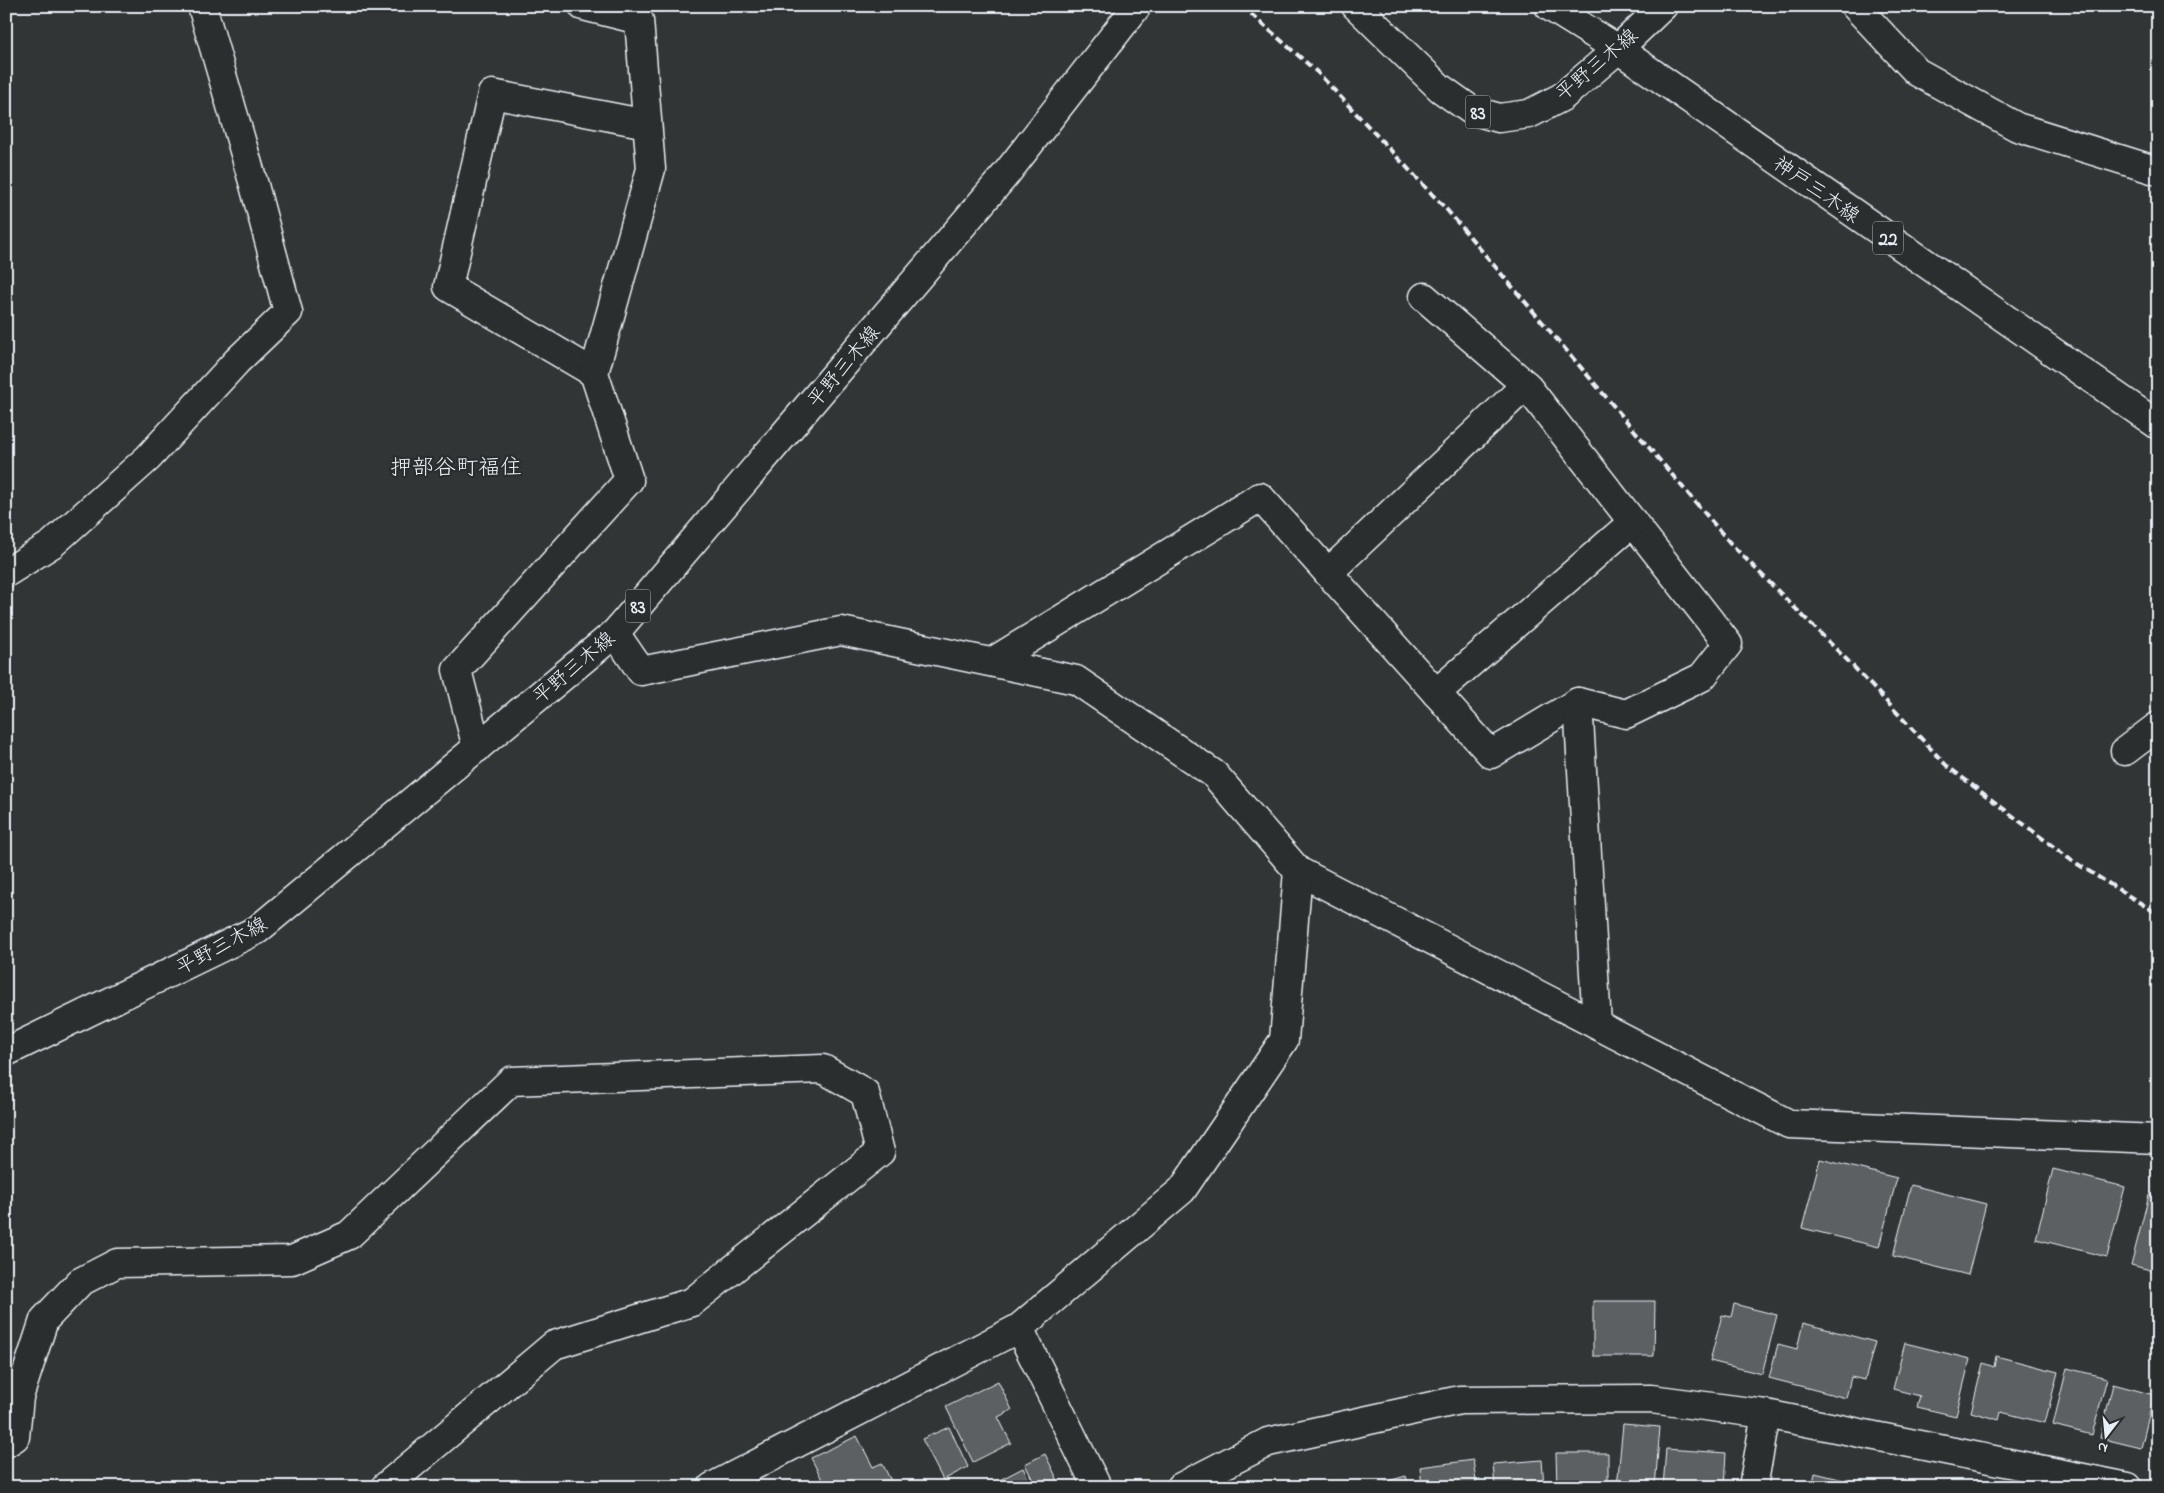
<svg xmlns="http://www.w3.org/2000/svg" width="2164" height="1493" viewBox="0 0 2164 1493" font-family="'Indie Flower','Klee One',sans-serif">
  <style>
    .building { fill: #5c6063; stroke: #e8f1f8 }
    .lines { fill: none; stroke-linecap: round; stroke-linejoin: round }
    .minor-casing { stroke: #e8f1f8; stroke-width: 31 }
    .primary-casing { stroke: #e8f1f8; stroke-width: 31 }
    .minor { stroke: #2a2d2e; stroke-width: 28 }
    .primary { stroke: #2a2d2e; stroke-width: 28 }
    .rail { stroke: #e8f1f8; stroke-width: 4; stroke-dasharray: 8 4; stroke-linecap: butt }
    .labels { text-anchor: middle; stroke-width: 4.5; stroke-linejoin: round; paint-order: stroke }
    .shield { fill: #2a2d2e; stroke: #afb6bb; stroke-width: 1 }
    .shield-label { font-size: 19px; font-weight: bold; fill: #e8f1f8 }
    .street-label { font-size: 20px; fill: #e8f1f8; stroke: #2a2d2e }
    .quarter-label { font-size: 22px; fill: #e8f1f8; stroke: #2a2d2e }
  </style>
  <rect width="100%" height="100%" fill="#323536"/>
  <filter id="ink" filterUnits="userSpaceOnUse"><feTurbulence type="fractalNoise" baseFrequency=".02" numOctaves="2"/><feDisplacementMap in="SourceGraphic" scale="10" xChannelSelector="R" yChannelSelector="G"/><feConvolveMatrix kernelMatrix="1 2 1 2 8 2 1 2 1" color-interpolation-filters="sRGB"/></filter>
  <g filter="url(#ink)">
    <g class="building">
      <path d="M 1820,1159 L 1897,1178 L 1879,1247 L 1802,1228 Z"/>
      <path d="M 2053,1169 L 2125,1187 L 2107,1257 L 2036,1239 Z"/>
      <path d="M 1911,1185 L 1986,1204 L 1968,1275 L 1893,1256 Z"/>
      <path d="M 2149,1195 L 2158,1198 L 2158,1272 L 2131,1265 Z"/>
      <path d="M 1593,1301 L 1655,1301 L 1654,1356 L 1593,1356 Z"/>
      <path d="M 1734,1304 L 1777,1315 L 1762,1374 L 1710,1361 L 1722,1315 L 1731,1317 Z"/>
      <path d="M 1803,1323 L 1875,1342 L 1865,1380 L 1851,1377 L 1846,1398 L 1769,1378 L 1778,1344 L 1797,1349 Z"/>
      <path d="M 1905,1343 L 1970,1359 L 1956,1416 L 1917,1407 L 1920,1396 L 1893,1389 Z"/>
      <path d="M 1996,1356 L 2058,1372 L 2045,1423 L 2001,1412 L 1999,1420 L 1971,1412 L 1983,1363 L 1994,1367 Z"/>
      <path d="M 2067,1368 L 2107,1378 L 2092,1435 L 2053,1425 Z"/>
      <path d="M 998,1381 L 1012,1410 L 998,1417 L 1011,1443 L 973,1462 L 946,1407 Z"/>
      <path d="M 2113,1384 L 2154,1395 L 2141,1448 L 2100,1438 Z"/>
      <path d="M 1623,1424 L 1660,1427 L 1655,1487 L 1617,1487 Z"/>
      <path d="M 949,1427 L 968,1467 L 943,1480 L 922,1439 Z"/>
      <path d="M 857,1436 L 873,1467 L 882,1463 L 894,1487 L 826,1487 L 811,1458 Z"/>
      <path d="M 1666,1449 L 1726,1453 L 1724,1487 L 1663,1487 Z"/>
      <path d="M 1556,1453 L 1608,1453 L 1608,1487 L 1557,1487 Z"/>
      <path d="M 1045,1454 L 1061,1487 L 1036,1487 L 1025,1464 Z"/>
      <path d="M 1473,1460 L 1477,1487 L 1422,1487 L 1420,1467 Z"/>
      <path d="M 1542,1460 L 1544,1487 L 1495,1487 L 1493,1464 Z"/>
      <path d="M 1023,1468 L 1032,1487 L 993,1487 L 992,1484 Z"/>
      <path d="M 1815,1473 L 1852,1482 L 1851,1487 L 1802,1487 L 1802,1485 L 1812,1487 Z"/>
      <path d="M 1406,1476 L 1409,1487 L 1367,1487 Z"/>
    </g>
    <g class="lines">
      <defs>
        <g id="minor">
          <path d="M 1855,6 L 1917,72 L 2017,127 L 2158,171"/>
          <path d="M 594,373 L 448,287 L 492,94 L 647,124"/>
          <path d="M 6,573 L 52,544 L 148,458 L 237,361 L 288,312 L 254,185 L 202,6"/>
          <path d="M 1328,573 L 1526,385"/>
          <path d="M 615,633 L 641,671 L 841,631 L 1076,680 L 1214,774 L 1298,871 L 1789,1124 L 2158,1139"/>
          <path d="M 992,662 L 1260,497 L 1491,754 L 1578,702 L 1626,714 L 1702,677 L 1728,644 L 1526,385 L 1424,297"/>
          <path d="M 1436,693 L 1633,522"/>
          <path d="M 1578,702 L 1597,1025"/>
          <path d="M 477,748 L 457,670 L 629,480 L 594,373 L 651,169 L 639,20 L 583,6"/>
          <path d="M 2125,751 L 2158,726"/>
          <path d="M 1019,1328 L 1097,1487"/>
          <path d="M 6,1443 L 15,1437 L 19,1397 L 44,1320 L 80,1282 L 117,1263 L 292,1260 L 349,1235 L 511,1081 L 823,1069 L 865,1093 L 880,1152 L 692,1302 L 554,1345 L 385,1487"/>
          <path d="M 712,1487 L 1019,1328 L 1182,1190 L 1284,1040 L 1298,871"/>
          <path d="M 1181,1487 L 1268,1442 L 1460,1400 L 1651,1399 L 1766,1414 L 2128,1487"/>
          <path d="M 1753,1487 L 1766,1414"/>
        </g>
        <g id="primary">
          <path d="M 1356,6 L 1440,88 L 1471,110 L 1499,118 L 1529,114 L 1562,97 L 1618,49 L 1663,6"/>
          <path d="M 1549,6 L 1618,49 L 2158,425"/>
          <path d="M 6,1052 L 257,930 L 615,633 L 1006,174 L 1137,6"/>
        </g>
      </defs>
      <use href="#minor" class="minor-casing"/>
      <use href="#primary" class="primary-casing"/>
      <use href="#minor" class="minor"/>
      <use href="#primary" class="primary"/>
      <path class="rail" d="M 1242,6 L 1317,72 L 1447,210 L 1731,544 L 1852,665 L 1947,766 L 2071,860 L 2158,914"/>
    </g>
  </g>
  <g class="labels">
    <g class="shield">
      <rect x="1465.5" y="95.5" width="25" height="33" rx="4"/>
      <rect x="1873" y="221.5" width="30" height="33" rx="4"/>
      <rect x="625.5" y="589.5" width="25" height="33" rx="4"/>
    </g>
    <g class="shield-label">
      <text x="1478" y="119">83</text>
      <text x="1888" y="245">22</text>
      <text x="638" y="613">83</text>
    </g>
    <g class="street-label">
      <text transform="translate(1596 64) rotate(-40)" y="7">平野三木線</text>
      <text transform="translate(1817 189) rotate(35)" y="7">神戸三木線</text>
      <text transform="translate(843 366) rotate(-50)" y="7">平野三木線</text>
      <text transform="translate(573 667) rotate(-40)" y="7">平野三木線</text>
      <text transform="translate(221 945) rotate(-28)" y="7">平野三木線</text>
    </g>
    <g class="quarter-label">
      <text x="456" y="474">押部谷町福住</text>
    </g>
  </g>
  <rect width="2164" height="1493" fill="none" stroke="#2a2d2e" stroke-width="25"/>
  <rect x="12" y="12" width="2139" height="1468" fill="none" stroke="#e8f1f8" stroke-width="2" filter="url(#ink)"/>
  <g transform="translate(2106 1436) rotate(196)" stroke="#2a2d2e" stroke-width="4" paint-order="stroke">
  <path d="M0-4L9 19L0 12L-9 19Z" fill="#e8f1f8"/>
  <text y="-8" font-size="14" font-weight="bold" text-anchor="middle" fill="#e8f1f8">N</text>
  </g>
</svg>
